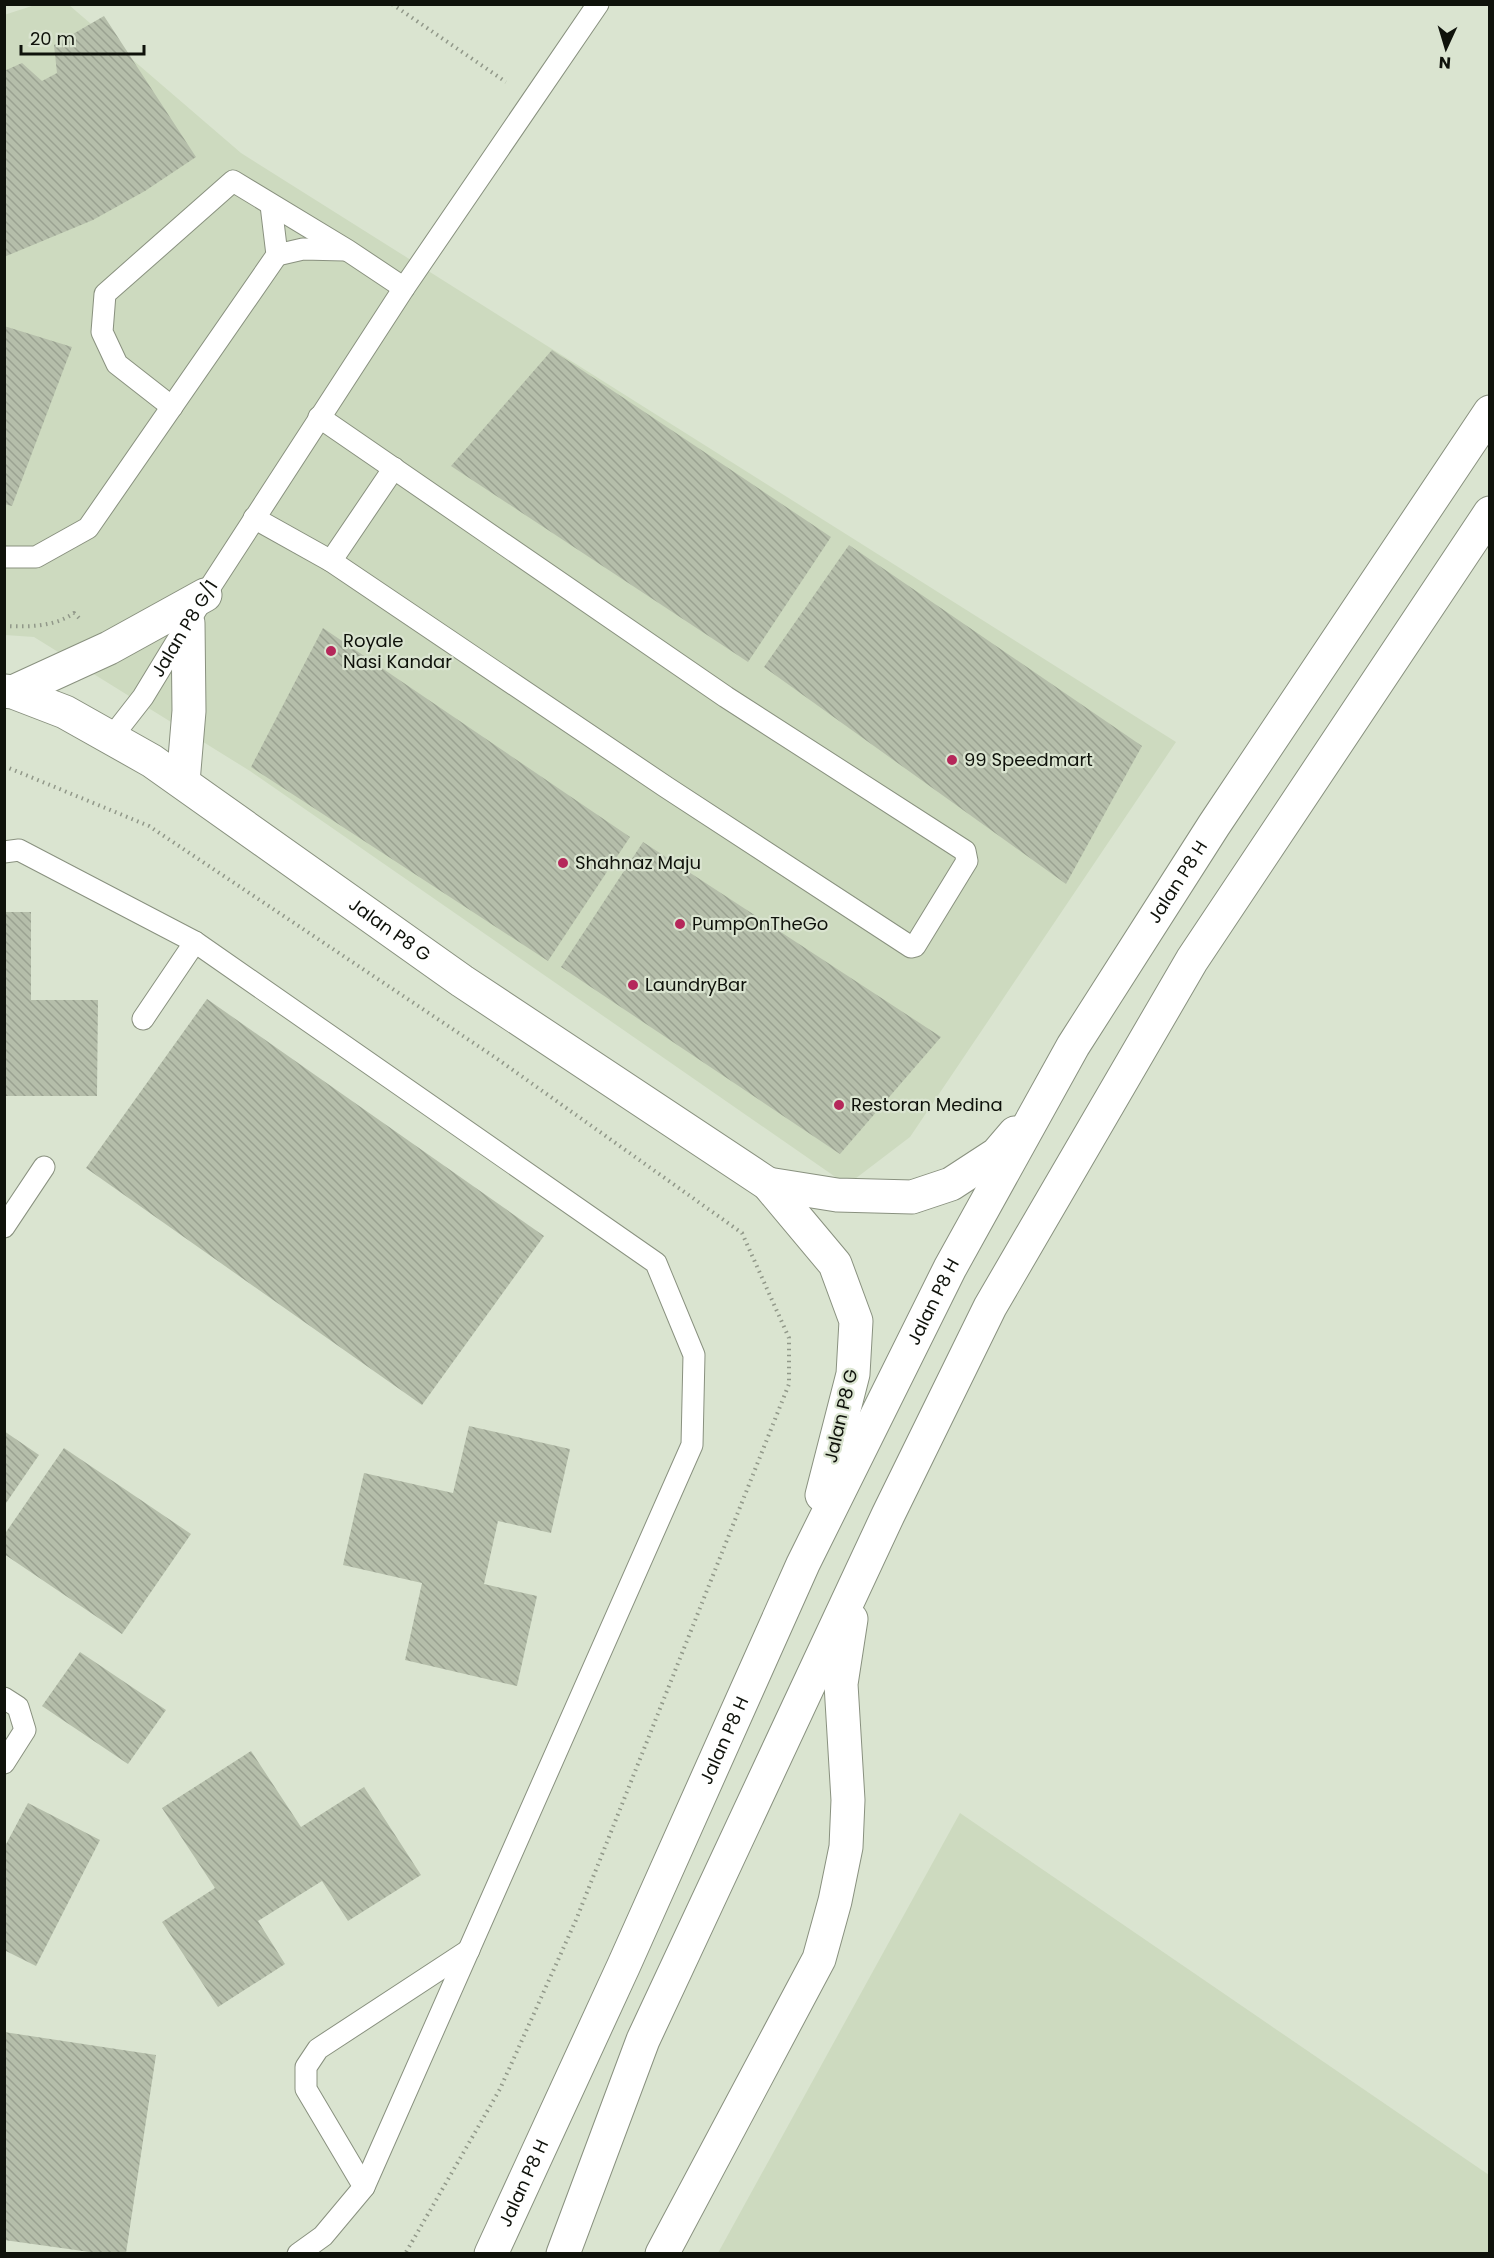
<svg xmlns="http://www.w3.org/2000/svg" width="1494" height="2258" viewBox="0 0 1494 2258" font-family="Poppins,sans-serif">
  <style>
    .built { fill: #cddabf }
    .building { fill: url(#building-back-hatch) }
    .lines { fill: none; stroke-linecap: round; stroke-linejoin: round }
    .lane-casing { stroke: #89917f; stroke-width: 23 }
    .secondary-casing { stroke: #89917f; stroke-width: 35 }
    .path { stroke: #919889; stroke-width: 4; stroke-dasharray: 1.5 4.5; stroke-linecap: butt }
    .lane { stroke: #fff; stroke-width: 21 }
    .secondary { stroke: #fff; stroke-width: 33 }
    .poi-dot { fill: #b5275a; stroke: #dae4d0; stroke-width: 2 }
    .labels { text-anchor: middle; stroke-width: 4.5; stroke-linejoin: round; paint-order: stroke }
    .street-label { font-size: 18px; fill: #0f120b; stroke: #dae4d0 }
    .poi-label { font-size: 18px; fill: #0f120b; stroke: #dae4d0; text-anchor: start }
  </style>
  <defs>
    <pattern id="building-back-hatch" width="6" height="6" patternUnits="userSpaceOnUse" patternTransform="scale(1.5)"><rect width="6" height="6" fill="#b5beaa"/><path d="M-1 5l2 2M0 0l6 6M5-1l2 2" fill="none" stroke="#9aa291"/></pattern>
  </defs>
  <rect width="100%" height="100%" fill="#dae4d0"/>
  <g class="built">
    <path d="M 35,5 L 69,5 L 241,153 L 1176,742 L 910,1137 L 847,1185 L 250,771 L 34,637 L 5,635 L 4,15 Z"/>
    <path d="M 960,1813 L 1489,2175 L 1489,2253 L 718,2253 Z"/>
  </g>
  <g class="building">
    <path d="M 104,16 L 196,157 L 145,191 L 93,220 L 4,257 L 4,71 L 22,63 L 42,81 L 57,73 L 54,45 Z"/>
    <path d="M 4,326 L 72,347 L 12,506 L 4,504 Z"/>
    <path d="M 552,350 L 831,537 L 748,662 L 451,466 Z"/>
    <path d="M 849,545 L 1142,746 L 1066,884 L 764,667 Z"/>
    <path d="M 323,628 L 630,837 L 548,961 L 251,767 Z"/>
    <path d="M 643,842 L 941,1037 L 840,1154 L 561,967 Z"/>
    <path d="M 4,912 L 31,912 L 31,1000 L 98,1000 L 97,1096 L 4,1096 Z"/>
    <path d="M 207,999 L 544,1236 L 422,1405 L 86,1168 Z"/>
    <path d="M 469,1426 L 570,1449 L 551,1533 L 498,1521 L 484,1584 L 537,1596 L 517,1686 L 405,1660 L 422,1583 L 343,1565 L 364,1473 L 453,1493 Z"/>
    <path d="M 4,1431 L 39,1455 L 4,1506 Z"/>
    <path d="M 64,1448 L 191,1534 L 122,1634 L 4,1554 L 4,1535 Z"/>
    <path d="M 80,1652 L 166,1710 L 128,1764 L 42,1706 Z"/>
    <path d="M 251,1751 L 301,1827 L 364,1787 L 421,1875 L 348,1921 L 322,1881 L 258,1921 L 285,1964 L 218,2007 L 162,1922 L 215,1888 L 162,1808 Z"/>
    <path d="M 28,1803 L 100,1840 L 36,1966 L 4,1950 L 4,1848 Z"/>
    <path d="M 4,2032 L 156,2055 L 126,2253 L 97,2253 L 4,2240 Z"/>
  </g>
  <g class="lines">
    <defs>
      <g id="lane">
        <path d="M 277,255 L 303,249 L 344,250"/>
        <path d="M 172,407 L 117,364 L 102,332 L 105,294 L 233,181 L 347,250 L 404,288"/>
        <path d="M 254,518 L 331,561 L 666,787 L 911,947 L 915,946 L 967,861 L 965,851 L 726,697 L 319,417"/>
        <path d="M 4,557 L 36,557 L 88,528 L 277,255 L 271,205"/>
        <path d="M 331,561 L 394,468"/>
        <path id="s1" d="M 111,738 L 143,697 L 205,595 L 404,288 L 598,4"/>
        <path d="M 4,852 L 19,850 L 195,942 L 656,1263 L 694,1355 L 692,1445 L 364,2187 L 323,2236 L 298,2254"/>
        <path d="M 143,1019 L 195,942"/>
        <path d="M 4,1227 L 44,1167"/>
        <path d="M 4,1698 L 18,1707 L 25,1730 L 4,1763"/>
        <path d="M 364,2187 L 306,2089 L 306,2067 L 318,2049 L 469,1950"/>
      </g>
      <g id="secondary">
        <path id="s2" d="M 4,691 L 13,692 L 65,712 L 152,761 L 462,981 L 768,1184 L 835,1264 L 856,1321 L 853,1374 L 822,1495"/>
        <path d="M 13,692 L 109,648 L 205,595"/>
        <path d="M 183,782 L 189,711 L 188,623"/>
        <path d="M 768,1184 L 837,1195 L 912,1197 L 951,1184 L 997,1154 L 1015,1133"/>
        <path id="s3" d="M 491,2254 L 624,1965 L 803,1564 L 950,1268 L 1073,1046 L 1214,825 L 1490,412"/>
        <path d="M 563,2254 L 643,2040 L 888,1515 L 990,1307 L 1192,960 L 1490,513"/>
        <path d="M 662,2254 L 819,1959 L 835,1901 L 846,1847 L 848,1800 L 841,1684 L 851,1619"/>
      </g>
    </defs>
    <use href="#lane" class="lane-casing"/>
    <use href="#secondary" class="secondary-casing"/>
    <g class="path">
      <path d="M 392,4 L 506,82"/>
      <path d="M 4,626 C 29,627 54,627 74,613 L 82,621"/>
      <path d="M 4,766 L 149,826 L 496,1058 L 742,1233 L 789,1338 L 789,1384 L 576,1920 L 500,2089 L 405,2254"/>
    </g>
    <use href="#lane" class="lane"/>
    <use href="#secondary" class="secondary"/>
  </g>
  <g class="poi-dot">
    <circle cx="331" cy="651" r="6"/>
    <circle cx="952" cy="760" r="6"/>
    <circle cx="563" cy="863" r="6"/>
    <circle cx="680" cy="924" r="6"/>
    <circle cx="633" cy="985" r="6"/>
    <circle cx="839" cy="1105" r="6"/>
  </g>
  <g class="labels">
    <g class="street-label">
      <text dy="6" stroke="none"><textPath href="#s1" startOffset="132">Jalan P8 G/1</textPath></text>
      <text dy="6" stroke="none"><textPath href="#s3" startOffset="1536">Jalan P8 H</textPath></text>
      <text dy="6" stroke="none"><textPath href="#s2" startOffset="456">Jalan P8 G</textPath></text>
      <text dy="6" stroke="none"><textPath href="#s3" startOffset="1050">Jalan P8 H</textPath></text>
      <text transform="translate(841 1416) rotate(-77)" y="6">Jalan P8 G</text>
      <text dy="6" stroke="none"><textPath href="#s3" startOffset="564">Jalan P8 H</textPath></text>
      <text dy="6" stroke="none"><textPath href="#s3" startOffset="78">Jalan P8 H</textPath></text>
    </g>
    <g class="poi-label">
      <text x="343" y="647">Royale<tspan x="343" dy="21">Nasi Kandar</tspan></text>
      <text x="964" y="766">99 Speedmart</text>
      <text x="575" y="869">Shahnaz Maju</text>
      <text x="692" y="930">PumpOnTheGo</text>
      <text x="645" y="991">LaundryBar</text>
      <text x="851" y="1111">Restoran Medina</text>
    </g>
  </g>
  <rect width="1494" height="2258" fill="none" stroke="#0f120b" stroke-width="12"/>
  <g transform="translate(1446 48) rotate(184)" stroke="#dae4d0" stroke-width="4.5" paint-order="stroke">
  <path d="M0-4.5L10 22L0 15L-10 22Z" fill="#0f120b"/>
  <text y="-9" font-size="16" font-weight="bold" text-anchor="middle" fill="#0f120b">N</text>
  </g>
  <path d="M21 45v9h123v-9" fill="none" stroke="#0f120b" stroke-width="3"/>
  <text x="30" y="45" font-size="18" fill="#0f120b" stroke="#dae4d0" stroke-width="4.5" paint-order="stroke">20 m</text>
</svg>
